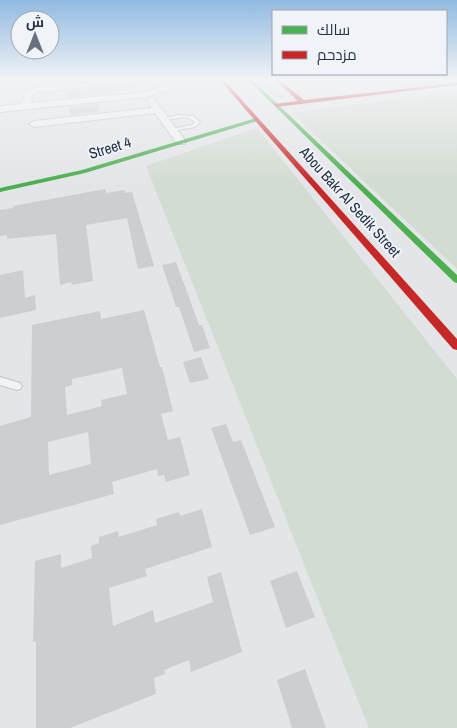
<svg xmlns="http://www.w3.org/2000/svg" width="457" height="728" viewBox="0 0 457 728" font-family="'Archivo Narrow',Cairo,sans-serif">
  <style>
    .green { fill: #d3dcd2 }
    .building { fill: #ccced2; fill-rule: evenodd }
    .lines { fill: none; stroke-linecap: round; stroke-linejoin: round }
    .lane-casing { stroke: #c1c3c6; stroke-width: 2 }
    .street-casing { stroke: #c1c3c6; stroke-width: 2 }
    .lane { fill: #f2f3f4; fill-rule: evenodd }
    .street { fill: #f2f3f4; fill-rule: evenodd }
    .fast { fill: #4caf50; fill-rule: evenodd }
    .jam { fill: #c62828; fill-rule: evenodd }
    .labels { text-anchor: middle; stroke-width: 4; stroke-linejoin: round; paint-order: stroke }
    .far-street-label { font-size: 15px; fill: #263244; stroke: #f0f3f8 }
  </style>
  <rect width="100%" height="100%" fill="#e3e5e8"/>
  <g class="green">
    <path d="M 254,79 L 268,79 L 288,99 L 274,97 Z"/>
    <path d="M 443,93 L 457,94 L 457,269 L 292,113 Z"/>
    <path d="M 257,128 L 457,379 L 457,728 L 369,728 L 146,166 Z"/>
  </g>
  <g class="building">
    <path d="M 133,79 L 137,79 L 137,89 L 68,98 L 67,91 L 120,85 Z"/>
    <path d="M 149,79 L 170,79 L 172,82 L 154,87 Z"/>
    <path d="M 98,104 L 100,112 L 70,115 L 69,107 Z"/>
    <path d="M 105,189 L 106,193 L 125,190 L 125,193 L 132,192 L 154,266 L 138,269 L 127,218 L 86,225 L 93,281 L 72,285 L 71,282 L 60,285 L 56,234 L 7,239 L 7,235 L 0,236 L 0,210 L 13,208 L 13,206 Z"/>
    <path d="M 176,262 L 199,325 L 202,325 L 210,348 L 194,352 L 179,307 L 176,307 L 162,265 Z"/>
    <path d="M 23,270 L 25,298 L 35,295 L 36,310 L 0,318 L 0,275 Z"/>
    <path d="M 144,310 L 160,367 L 162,367 L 173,411 L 161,414 L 168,440 L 180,437 L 190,475 L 166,482 L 164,475 L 158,476 L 157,469 L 112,482 L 114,494 L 0,525 L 0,426 L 31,417 L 32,325 L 100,311 L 101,319 ZM 122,368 L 127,394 L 101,400 L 102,406 L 67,415 L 65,387 L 72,385 L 72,379 ZM 88,432 L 91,464 L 49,475 L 48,442 Z"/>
    <path d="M 201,357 L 209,379 L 190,383 L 183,362 Z"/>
    <path d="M 226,424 L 233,442 L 241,440 L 275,527 L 250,535 L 211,428 Z"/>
    <path d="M 202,509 L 212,547 L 145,569 L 147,576 L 109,588 L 113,626 L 153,610 L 155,623 L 213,602 L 207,577 L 221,572 L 242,652 L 191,672 L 189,660 L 164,670 L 165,674 L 154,678 L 156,694 L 70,728 L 36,728 L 36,641 L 33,642 L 35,561 L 61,554 L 61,568 L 92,558 L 91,546 L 99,543 L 99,537 L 118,531 L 119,537 L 157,525 L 156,519 L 179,512 L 180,516 Z"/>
    <path d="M 297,571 L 315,617 L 286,628 L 270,581 Z"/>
    <path d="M 305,669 L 326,728 L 292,728 L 277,680 Z"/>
  </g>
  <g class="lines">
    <defs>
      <g id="lane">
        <path d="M 393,79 L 397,79 L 416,89 L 413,90 Z"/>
        <path d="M 178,115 L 193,116 L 200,122 L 195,127 L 171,131 L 171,129 L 192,125 L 195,122 L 187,117 L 164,120 L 162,119 Z"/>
        <path d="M 0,377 L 20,383 L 22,386 L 20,389 L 17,390 L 0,385 Z"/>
      </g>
      <g id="street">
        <path d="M 120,79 L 131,79 L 120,83 L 38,92 L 32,96 L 31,103 L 145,92 L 177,82 L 178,79 L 186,79 L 183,86 L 146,97 L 0,112 L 0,106 L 22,104 L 25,93 L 33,88 Z"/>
        <path d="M 151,98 L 154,99 L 185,140 L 185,144 L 177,144 L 155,113 L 34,127 L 29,124 L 34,121 L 152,108 L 147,101 Z"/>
      </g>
    </defs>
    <use href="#lane" class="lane-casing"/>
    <use href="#street" class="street-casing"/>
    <use href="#lane" class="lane"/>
    <use href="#street" class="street"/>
    <g class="fast">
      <path d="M 247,79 L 251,79 L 457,275 L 457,283 L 454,282 Z"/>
      <path d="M 256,118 L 258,121 L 85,173 L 0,192 L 0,188 L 82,170 Z"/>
    </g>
    <g class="jam">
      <path d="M 219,79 L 223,79 L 457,339 L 457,350 L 453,349 Z"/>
      <path d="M 274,79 L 278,79 L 304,100 L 457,83 L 457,85 L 276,107 L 274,104 L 298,101 Z"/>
    </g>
  </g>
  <linearGradient id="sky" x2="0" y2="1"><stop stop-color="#91bae1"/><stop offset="0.44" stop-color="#f2f3f5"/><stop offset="1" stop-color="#f2f3f5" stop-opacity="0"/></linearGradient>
  <rect width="457" height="181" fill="url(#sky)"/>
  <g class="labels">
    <g class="far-street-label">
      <text transform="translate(110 148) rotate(-17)" y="5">Street 4</text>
      <text transform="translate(350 202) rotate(48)" y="5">Abou Bakr Al Sedik Street</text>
    </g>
  </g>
  <rect x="272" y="10" width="175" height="65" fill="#f0f3f8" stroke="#9fa6b0"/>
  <rect x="282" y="26" width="25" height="8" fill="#4caf50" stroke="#9fa6b0"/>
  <text x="317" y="35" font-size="15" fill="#263244">سالك</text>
  <rect x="282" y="51" width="25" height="8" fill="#c62828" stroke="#9fa6b0"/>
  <text x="317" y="60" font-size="15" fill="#263244">مزدحم</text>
  <g transform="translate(35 35)"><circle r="24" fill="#f0f3f8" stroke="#9fa6b0"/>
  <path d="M0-4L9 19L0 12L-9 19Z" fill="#68717d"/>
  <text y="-8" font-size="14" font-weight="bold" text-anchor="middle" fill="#263244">ش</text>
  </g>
</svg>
